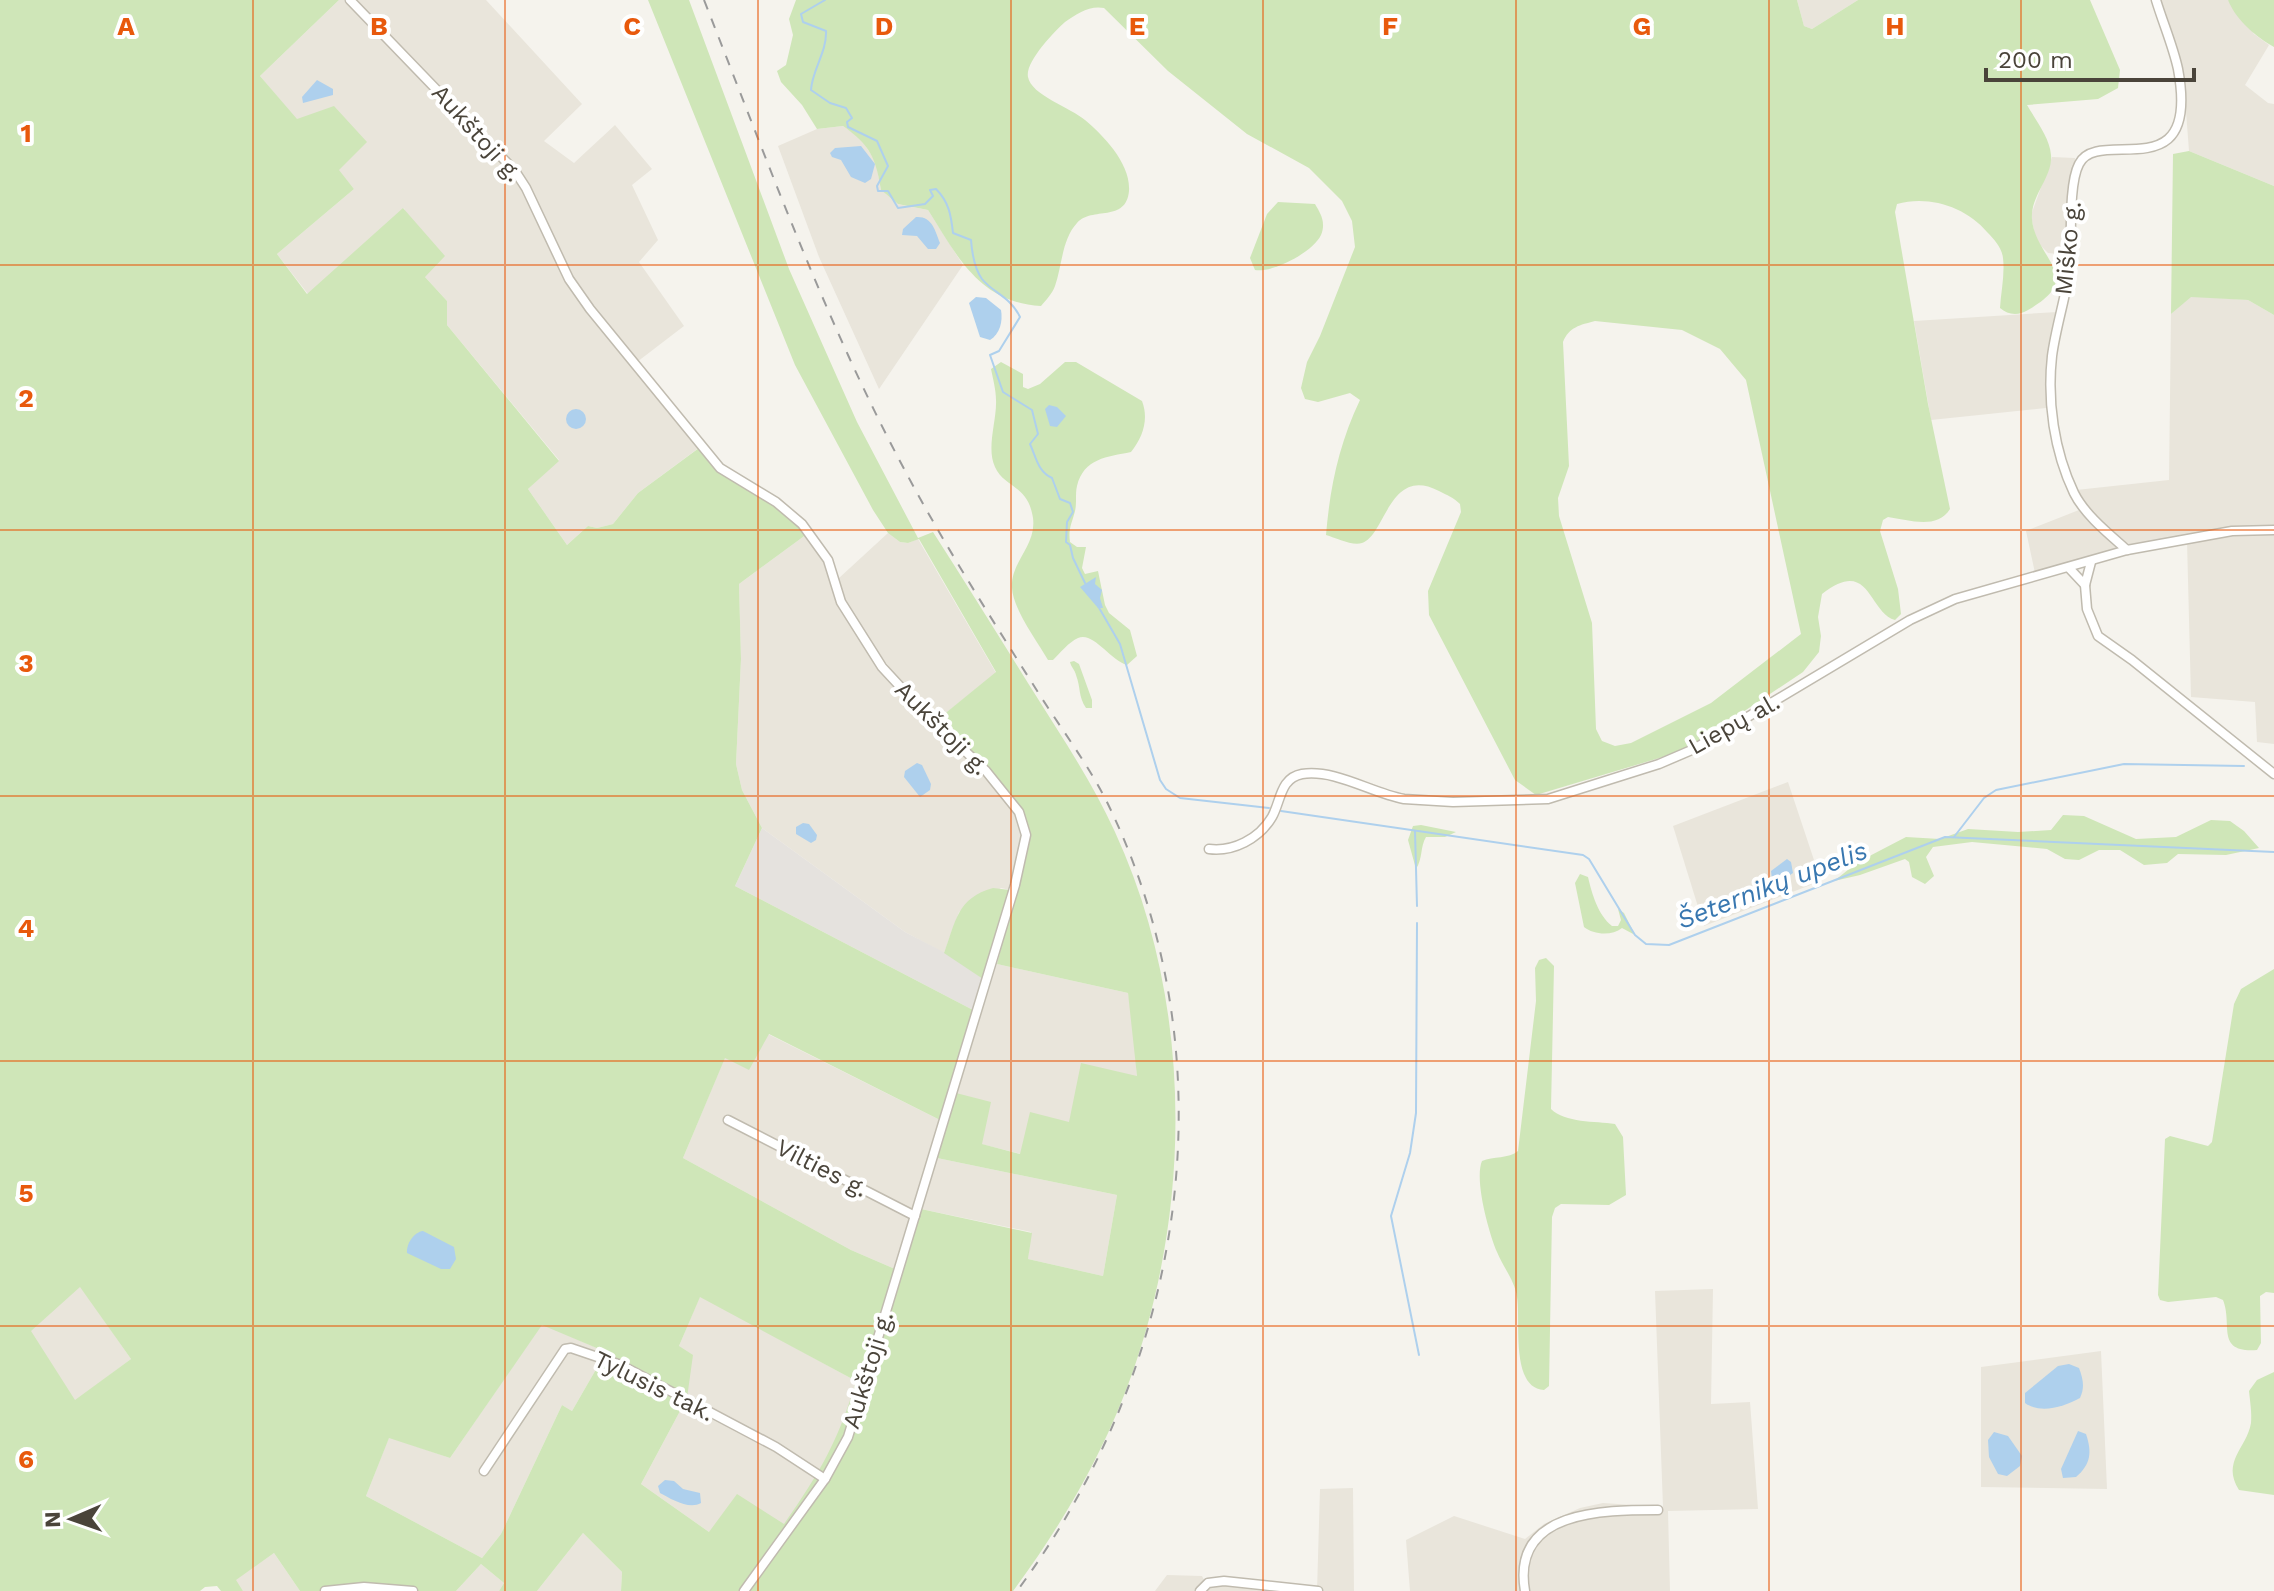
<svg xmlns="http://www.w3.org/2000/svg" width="2274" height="1591" viewBox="0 0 2274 1591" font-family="'Work Sans',sans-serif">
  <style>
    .residential { fill: #e9e5db }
    .industrial { fill: #e5e2de }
    .green { fill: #cfe6b8; fill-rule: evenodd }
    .water { fill: #aed0ed }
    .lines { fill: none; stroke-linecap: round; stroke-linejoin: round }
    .stream { stroke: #aed0ed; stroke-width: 2 }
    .minor-casing { stroke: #c0bbaf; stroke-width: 11 }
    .minor { stroke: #fff; stroke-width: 8 }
    .rail { stroke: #9a9a9a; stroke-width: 2; stroke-dasharray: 10 10; stroke-linecap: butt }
    .grid { fill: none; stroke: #e8590c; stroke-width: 2; stroke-opacity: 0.55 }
    .labels { text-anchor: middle; stroke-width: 8; stroke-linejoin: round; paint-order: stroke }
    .street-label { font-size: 24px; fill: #4a443a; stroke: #fff }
    .water-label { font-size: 26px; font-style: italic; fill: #3877b0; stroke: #fff }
    .grid-label { font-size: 26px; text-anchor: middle; font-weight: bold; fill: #e8590c; stroke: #fff; stroke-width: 8; stroke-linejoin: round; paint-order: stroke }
  </style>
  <rect width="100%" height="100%" fill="#f5f3ed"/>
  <g class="residential">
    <path d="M 339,0 L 486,0 L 582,104 L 544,141 L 574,163 L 615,125 L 652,169 L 632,185 L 658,240 L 639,262 L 684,326 L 637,362 L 704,444 L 638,493 L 613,524 L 597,528 L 588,526 L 567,545 L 528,489 L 559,460 L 447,325 L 447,301 L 425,277 L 404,208 L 308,294 L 277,254 L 354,189 L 260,76 Z"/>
    <path d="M 1797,0 L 1858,0 L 1812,29 L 1804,26 Z"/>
    <path d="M 2159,0 L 2228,0 L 2254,34 L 2269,45 L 2245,85 L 2268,103 L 2274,104 L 2274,186 L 2189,151 L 2183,72 Z"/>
    <path d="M 843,126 L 861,139 L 876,162 L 881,190 L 898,204 L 928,210 L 963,265 L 879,389 L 819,257 L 778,146 L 817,129 Z"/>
    <path d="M 2052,157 L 2075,158 L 2067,255 L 2048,253 L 2036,241 L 2031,215 Z"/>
    <path d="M 2191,296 L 2248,300 L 2274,315 L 2274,744 L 2257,742 L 2255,702 L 2191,697 L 2187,541 L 2035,573 L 2026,531 L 2079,510 L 2076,490 L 2169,480 L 2171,314 Z"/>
    <path d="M 2057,312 L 2048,356 L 2046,408 L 1931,420 L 1914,321 Z"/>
    <path d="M 888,533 L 900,542 L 908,543 L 918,539 L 996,673 L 937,720 L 906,688 L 876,650 L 848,609 L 840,586 L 838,579 Z"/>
    <path d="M 807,534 L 828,568 L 842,613 L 884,676 L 897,692 L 988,777 L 1016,813 L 1023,836 L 1010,890 L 1001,888 L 959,912 L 944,953 L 905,932 L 762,828 L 742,790 L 736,764 L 741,659 L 739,584 Z"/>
    <path d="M 1788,782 L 1821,881 L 1704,926 L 1673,826 Z"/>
    <path d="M 997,964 L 1128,993 L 1134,1028 L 1137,1077 L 1021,1154 L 981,1144 L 956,1093 Z"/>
    <path d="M 768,1034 L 940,1120 L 895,1269 L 851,1250 L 683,1158 L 725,1057 Z"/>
    <path d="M 937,1158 L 1117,1195 L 1103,1276 L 1028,1259 L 1031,1232 L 921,1209 Z"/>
    <path d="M 80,1286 L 131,1359 L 75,1401 L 30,1331 Z"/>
    <path d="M 1713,1289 L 1711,1404 L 1750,1402 L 1758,1509 L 1668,1511 L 1670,1591 L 1410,1591 L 1406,1540 L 1454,1516 L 1525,1539 L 1544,1524 L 1580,1508 L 1603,1503 L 1663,1507 L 1655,1291 Z"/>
    <path d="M 700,1296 L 856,1381 L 844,1423 L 821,1471 L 784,1525 L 709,1532 L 641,1484 L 687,1398 L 679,1346 Z"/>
    <path d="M 542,1324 L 606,1352 L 572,1411 L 562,1405 L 501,1534 L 482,1558 L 366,1496 L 389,1437 L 450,1458 Z"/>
    <path d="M 2101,1351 L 2107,1489 L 1981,1487 L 1981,1367 Z"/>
    <path d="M 1353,1488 L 1354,1591 L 1317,1591 L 1320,1489 Z"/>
    <path d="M 583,1533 L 622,1572 L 621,1591 L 537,1591 Z"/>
    <path d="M 274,1553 L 300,1591 L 243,1591 L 235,1580 Z"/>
    <path d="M 481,1564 L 504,1583 L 499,1591 L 456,1591 Z"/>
    <path d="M 1167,1575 L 1202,1576 L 1204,1580 L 1197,1591 L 1155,1591 Z"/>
    <path d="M 1213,1586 L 1234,1586 L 1288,1591 L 1204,1591 Z"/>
  </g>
  <path class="industrial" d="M 762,828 L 905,932 L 957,959 L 983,979 L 973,1010 L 735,886 Z"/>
  <g class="green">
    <path d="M 0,0 L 339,0 L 260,76 L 297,119 L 334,106 L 367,142 L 339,170 L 354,189 L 277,254 L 307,294 L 403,208 L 445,256 L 425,277 L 447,301 L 447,325 L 559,461 L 528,489 L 567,545 L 588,526 L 597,528 L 613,524 L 638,493 L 699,448 C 723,478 733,477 763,497 C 779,508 793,520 807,534 L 739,584 L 741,659 L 736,764 L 742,790 L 762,828 L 735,886 L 973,1010 L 940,1120 L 769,1034 L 749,1070 L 725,1058 L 683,1158 L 851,1250 L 895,1269 L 846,1430 C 819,1488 778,1540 739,1591 L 621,1591 L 622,1572 L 583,1533 L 537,1591 L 499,1591 L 504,1583 L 481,1564 L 456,1591 L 300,1591 L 274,1553 L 236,1580 L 243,1591 L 221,1591 L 217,1586 L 205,1587 L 200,1591 L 0,1591 ZM 80,1287 L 131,1359 L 75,1400 L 31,1331 ZM 700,1297 L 856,1381 C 839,1440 819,1474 784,1524 L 737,1494 L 709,1532 L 641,1484 L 687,1398 L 693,1355 L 679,1346 ZM 542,1325 L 606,1352 L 572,1411 L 562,1405 L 501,1534 L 482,1558 L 366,1496 L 389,1438 L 450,1458 Z"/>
    <path d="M 648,0 L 689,0 L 789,269 L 857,422 L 918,538 L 933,532 C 967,585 1000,638 1033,691 C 1062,737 1092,782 1115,832 C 1192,999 1193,1202 1132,1374 C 1104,1453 1062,1525 1013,1591 L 749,1591 L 820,1492 L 848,1444 L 921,1209 L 1032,1233 L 1028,1259 L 1103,1276 L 1117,1195 L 937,1158 L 956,1093 L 991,1102 L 982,1144 L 1020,1154 L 1030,1112 L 1069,1122 L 1081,1063 L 1137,1076 L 1128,993 L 997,964 L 1029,837 C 1028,798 965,746 937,720 L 996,672 L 919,539 L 908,543 L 900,542 L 888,533 L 873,510 L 795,365 Z"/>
    <path d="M 796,0 L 1797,0 L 1804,26 L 1812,29 L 1858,0 L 2090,0 L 2120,70 L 2118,88 L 2098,99 L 2027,105 C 2035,119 2050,138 2051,155 C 2053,177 2030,196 2032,219 C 2035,259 2087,277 2028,310 C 2018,316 2008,315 2000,308 C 2001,292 2005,274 2003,258 C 2002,248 1994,239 1987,232 C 1966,207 1929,195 1897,204 L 1895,212 L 1928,404 L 1950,509 C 1937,530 1909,520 1888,517 L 1883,520 L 1880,531 L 1898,589 L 1901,614 L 1895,620 C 1868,612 1870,556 1822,594 L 1818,617 L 1821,636 L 1819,652 L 1803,672 L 1686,750 L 1536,795 L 1515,780 L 1429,615 L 1428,591 L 1461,512 L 1460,504 C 1454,498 1447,495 1439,491 C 1389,465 1386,535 1362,543 C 1352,546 1336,538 1326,535 C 1330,487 1339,444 1360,400 L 1350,393 L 1318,402 L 1305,399 L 1301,388 L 1307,362 L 1320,336 L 1355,247 L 1352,221 L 1342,201 L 1309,168 L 1247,134 L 1168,71 L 1104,8 C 1090,5 1076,14 1065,22 C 1054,32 1025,62 1028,77 C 1031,95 1071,108 1085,120 C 1104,136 1131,164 1129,191 C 1126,223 1092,206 1077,223 C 1062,239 1062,266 1055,286 C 1052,294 1046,300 1041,306 C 980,303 957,256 928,210 L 898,204 L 881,190 C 876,158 870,145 843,126 L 817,129 L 802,105 L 781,82 L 777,71 L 786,65 L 793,35 L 789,19 ZM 1595,321 L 1682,330 L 1720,349 L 1746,380 L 1801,634 L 1711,703 L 1631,743 L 1615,746 L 1602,741 L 1596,729 L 1592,623 L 1559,516 L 1558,498 L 1569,466 L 1563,342 C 1569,327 1580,325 1595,321 Z"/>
    <path d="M 2228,0 L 2274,0 L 2274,47 C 2256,37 2236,20 2228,0 Z"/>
    <path d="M 2189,151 L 2274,186 L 2274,315 L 2248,300 L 2191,297 L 2171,314 L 2173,154 Z"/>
    <path d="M 1278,202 L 1315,204 C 1321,214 1326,223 1321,235 C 1313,252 1273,273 1255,270 L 1250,258 L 1267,214 Z"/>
    <path d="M 1001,362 L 1023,374 L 1023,387 L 1028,389 L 1040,384 L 1065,362 L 1076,362 L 1142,401 C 1149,419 1143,437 1131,452 C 1107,457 1084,458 1077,486 C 1075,494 1077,503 1075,511 C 1072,523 1068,529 1070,542 L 1077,547 L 1086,547 L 1082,568 L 1085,574 L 1098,571 L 1105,605 L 1109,613 L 1130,630 L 1137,656 L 1127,665 C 1110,660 1093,631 1078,638 C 1069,642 1060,653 1053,660 L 1048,660 C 1037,641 1013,609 1012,588 C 1010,560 1040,544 1032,513 C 1026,485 1004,487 995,467 C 986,448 997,420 996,400 C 996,390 993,379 991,369 Z"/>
    <path d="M 1074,661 L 1079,664 L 1092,700 L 1092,708 L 1086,708 C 1078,696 1081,688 1076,675 C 1075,670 1071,667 1070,662 Z"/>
    <path d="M 2063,815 L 2084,816 L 2136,839 L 2176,837 L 2211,820 L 2230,821 L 2244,831 L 2259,848 L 2226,855 L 2178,854 L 2167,863 L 2144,865 L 2120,850 L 2099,850 L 2079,860 L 2065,859 L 2047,849 L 1972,842 L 1933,847 L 1926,857 L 1934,876 L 1925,884 L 1912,877 L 1909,862 L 1905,859 L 1860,875 L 1834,881 L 1858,862 L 1906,837 L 1940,839 L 1968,829 L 2018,832 L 2051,830 Z"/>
    <path d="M 1421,825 L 1456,832 L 1445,837 L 1426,837 C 1420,847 1423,858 1416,869 L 1408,840 L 1413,826 Z"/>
    <path d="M 1580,874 L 1588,877 C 1592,894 1598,915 1612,926 L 1618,926 L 1621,920 L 1618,909 L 1624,913 L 1635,935 L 1622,928 C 1612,936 1594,935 1584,927 L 1575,883 Z"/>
    <path d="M 993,888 L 1010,890 L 983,979 L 944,953 C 956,921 957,898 993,888 Z"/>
    <path d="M 1546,958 L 1554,966 L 1551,1109 C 1565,1123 1595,1121 1615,1124 L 1623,1137 L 1626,1195 L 1609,1205 L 1561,1204 L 1555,1208 L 1552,1217 L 1549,1386 L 1544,1390 C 1510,1388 1521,1321 1517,1297 C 1515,1281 1503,1267 1497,1252 C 1489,1233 1474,1180 1482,1161 C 1493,1156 1509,1159 1518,1151 L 1536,1001 L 1535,968 L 1539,960 Z"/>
    <path d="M 2274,969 L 2274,1293 L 2266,1292 L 2260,1296 L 2261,1343 L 2257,1350 C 2215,1353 2233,1325 2223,1300 L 2216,1297 L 2168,1302 L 2160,1300 L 2158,1295 L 2165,1139 L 2170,1136 L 2208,1146 L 2212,1142 L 2234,1004 L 2241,989 Z"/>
    <path d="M 2274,1372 L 2274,1495 L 2239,1490 C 2221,1461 2247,1448 2251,1423 C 2252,1413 2250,1401 2249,1391 L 2257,1380 Z"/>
  </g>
  <g class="water">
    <path d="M 317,80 L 333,89 L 333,95 L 303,103 L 302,97 Z"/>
    <path d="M 861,146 L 875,164 L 871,179 L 865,183 L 851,177 L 841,160 L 832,157 L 830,153 L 835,148 Z"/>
    <path d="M 916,217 C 932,216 935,230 940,243 L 936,249 L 928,249 L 917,236 L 902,235 L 903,229 Z"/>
    <path d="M 976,297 L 986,298 L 1001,310 C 1003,321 1000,334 990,340 L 980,337 L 969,303 Z"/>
    <path d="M 1049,405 L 1057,407 L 1066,416 L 1057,427 L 1050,426 L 1045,409 Z"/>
    <circle cx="576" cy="419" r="10"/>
    <path d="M 1096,577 L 1095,584 L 1102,590 L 1100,598 L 1103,608 L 1098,608 L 1080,587 Z"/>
    <path d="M 917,763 L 922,765 L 931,784 L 930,790 L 920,797 L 904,777 L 905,771 Z"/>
    <path d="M 803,823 L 809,824 L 817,835 L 816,840 L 811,843 L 796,834 L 796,827 Z"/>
    <path d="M 1787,859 L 1791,862 L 1793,873 L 1781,881 L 1772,880 L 1771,871 Z"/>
    <path d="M 423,1231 L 454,1247 L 456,1259 L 450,1269 L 441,1269 L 407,1253 C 406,1244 414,1232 423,1231 Z"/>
    <path d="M 2069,1364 L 2079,1368 C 2083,1379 2085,1387 2080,1398 C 2064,1407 2040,1414 2025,1403 L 2025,1393 L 2058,1366 Z"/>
    <path d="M 2078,1431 L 2086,1434 C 2092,1452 2091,1464 2076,1477 L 2063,1478 L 2061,1469 Z"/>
    <path d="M 1994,1432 L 2008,1436 L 2022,1456 L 2020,1466 L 2007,1476 L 1998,1474 L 1989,1457 L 1988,1440 Z"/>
    <path d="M 665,1480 L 674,1481 L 683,1489 L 700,1493 L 701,1503 C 689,1510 671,1499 660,1493 L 658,1486 Z"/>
  </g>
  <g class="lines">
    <g class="stream">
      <path d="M 825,0 L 801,14 L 803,22 L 826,31 C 827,52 812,70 811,90 L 830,103 L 846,108 L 852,118 L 847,122 L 848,127 L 877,141 L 888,166 L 877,186 L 878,191 L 888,191 L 898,208 L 925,204 L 933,196 L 930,190 L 936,189 C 949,202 951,215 953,233 L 971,240 C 972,253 974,268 982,279 C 993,293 1010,296 1020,317 L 999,351 L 990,355 L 1003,392 L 1032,410 L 1038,434 L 1030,444 C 1036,457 1038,472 1052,478 L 1060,499 L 1070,503 L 1073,512 L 1067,522 L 1066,542 L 1070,545 L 1073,558 L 1085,583"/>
      <path d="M 1098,606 L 1120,644 L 1160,780 L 1166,789 L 1180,798 L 1269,808"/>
      <path d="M 1281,811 L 1583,855 L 1589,859 L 1635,935 L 1646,944 L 1669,945 L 1945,837 L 2274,852"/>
      <path d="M 1415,831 L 1417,906"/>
      <path d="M 1954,837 L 1984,798 L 1996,790 L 2124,764 L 2244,766"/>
      <path d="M 1417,923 L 1416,1113 L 1410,1153 L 1391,1216 L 1419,1355"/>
    </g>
    <defs>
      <g id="minor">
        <path d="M 350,0 L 515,171 L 526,188 L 569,279 L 590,309 L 720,468 L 776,502 L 802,524 L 828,560 L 841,602 L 882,667 L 919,707 L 986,771 L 1019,812 L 1026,835 L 1015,885 L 848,1437 L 825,1479 L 744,1591"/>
        <path d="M 2127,550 C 2109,534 2085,515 2074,493 C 2054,451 2047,401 2052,356 C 2056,326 2066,297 2070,266 C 2072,241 2068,185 2079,164 C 2098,125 2201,193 2178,69 C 2173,46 2163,23 2156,0"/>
        <path d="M 2091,562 L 2085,585 L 2087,609 L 2098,636 L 2132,660 L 2274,774"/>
        <path d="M 2069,568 L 2085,585"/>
        <path d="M 1209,849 C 1233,852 1259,839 1272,817 C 1281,801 1280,778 1302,774 C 1336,769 1371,793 1404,799 L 1453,802 L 1548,799 L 1659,764 L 1694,749 L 1910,620 L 1955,599 L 2127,550 L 2232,531 L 2274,530"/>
        <path d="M 728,1120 L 915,1216"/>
        <path d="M 484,1471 L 565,1349 L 571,1348 L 621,1365 L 776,1447 L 825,1479"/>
        <path d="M 325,1591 L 364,1587 L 413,1591"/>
        <path d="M 1200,1591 L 1208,1583 L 1224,1581 L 1318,1591"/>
        <path d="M 1525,1591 C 1511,1510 1604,1510 1658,1510"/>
      </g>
    </defs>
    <use href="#minor" class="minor-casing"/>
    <use href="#minor" class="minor"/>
    <path class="rail" d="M 704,0 C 766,157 823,316 902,465 C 944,545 993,621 1041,697 C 1063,731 1088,765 1106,800 C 1234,1060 1186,1363 1017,1591"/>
  </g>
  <path class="grid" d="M 253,0 L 253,1591M 505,0 L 505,1591M 758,0 L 758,1591M 1011,0 L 1011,1591M 1263,0 L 1263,1591M 1516,0 L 1516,1591M 1769,0 L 1769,1591M 2021,0 L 2021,1591M 0,265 L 2274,265M 0,530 L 2274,530M 0,796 L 2274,796M 0,1061 L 2274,1061M 0,1326 L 2274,1326"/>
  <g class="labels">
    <g class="street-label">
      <text transform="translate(477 133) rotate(48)" y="8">Aukštoji g.</text>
      <text transform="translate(2068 248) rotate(-84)" y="8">Miško g.</text>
      <text transform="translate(1734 724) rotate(-29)" y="8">Liepų al.</text>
      <text transform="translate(942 728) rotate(45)" y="8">Aukštoji g.</text>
      <text transform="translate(822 1168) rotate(27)" y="8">Vilties g.</text>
      <text transform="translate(868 1370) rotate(-73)" y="8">Aukštoji g.</text>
      <text transform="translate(654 1386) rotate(26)" y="8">Tylusis tak.</text>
    </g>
    <g class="water-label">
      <text transform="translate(1772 885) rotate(-21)" y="9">Šeternikų upelis</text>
    </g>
  </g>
  <g class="grid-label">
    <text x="126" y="35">A</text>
    <text x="379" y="35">B</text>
    <text x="632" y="35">C</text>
    <text x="884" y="35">D</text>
    <text x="1137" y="35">E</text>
    <text x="1390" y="35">F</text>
    <text x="1642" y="35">G</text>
    <text x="1895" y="35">H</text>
    <text x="26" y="142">1</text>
    <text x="26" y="407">2</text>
    <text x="26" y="672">3</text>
    <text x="26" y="937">4</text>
    <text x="26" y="1202">5</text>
    <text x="26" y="1468">6</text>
  </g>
  <g transform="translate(72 1519) rotate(268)" stroke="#ffffff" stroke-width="6" paint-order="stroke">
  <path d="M0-6L14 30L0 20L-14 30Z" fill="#4a443a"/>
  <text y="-12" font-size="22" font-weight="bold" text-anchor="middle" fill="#4a443a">N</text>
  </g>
  <path d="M1986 68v12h208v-12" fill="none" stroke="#4a443a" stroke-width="4"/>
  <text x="1998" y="68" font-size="24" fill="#4a443a" stroke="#ffffff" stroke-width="6" paint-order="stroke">200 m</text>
</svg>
